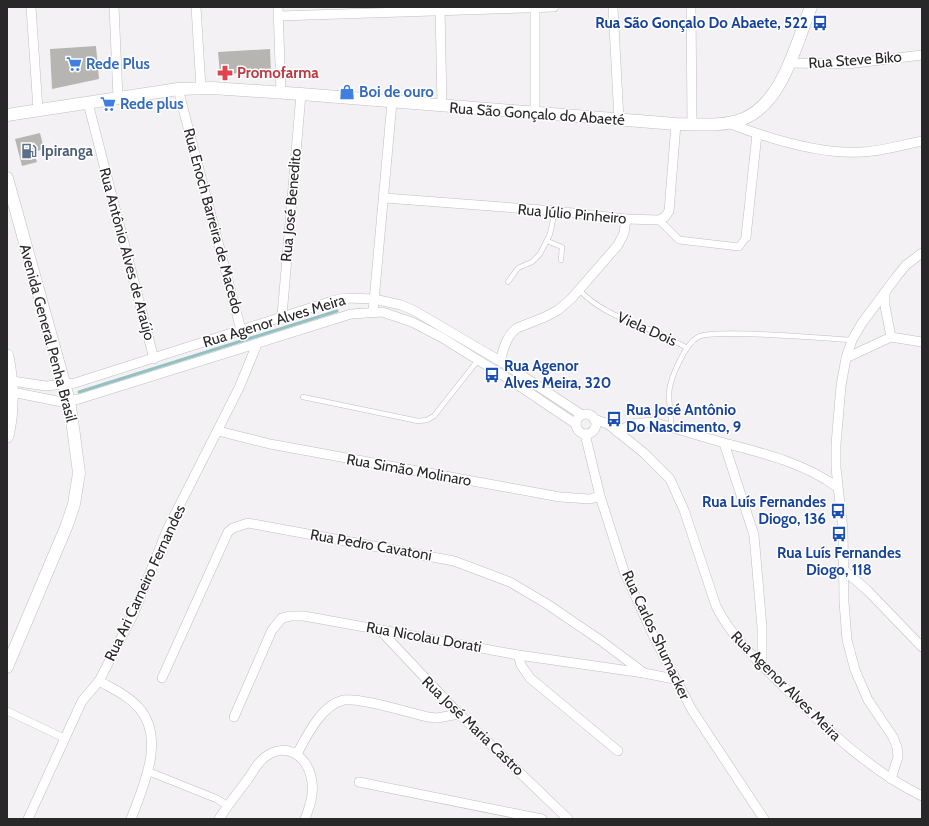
<svg xmlns="http://www.w3.org/2000/svg" width="929" height="826" viewBox="0 0 929 826" font-family="Cabin,sans-serif">
  <style>
    .lines { fill: none; stroke-linecap: round; stroke-linejoin: round }
    .stream { stroke: #93c1c1; stroke-width: 3 }
    .building { fill: #b7b5b2 }
    .service-casing { stroke: #c0bec1; stroke-width: 5.5 }
    .pedestrian-casing { stroke: #c0bec1; stroke-width: 8 }
    .minor-casing { stroke: #c0bec1; stroke-width: 10 }
    .tertiary-casing { stroke: #c0bec1; stroke-width: 13 }
    .secondary-casing { stroke: #c0bec1; stroke-width: 14 }
    .service { stroke: #fff; stroke-width: 4.5 }
    .pedestrian { stroke: #fff; stroke-width: 7 }
    .minor { stroke: #fff; stroke-width: 9 }
    .tertiary { stroke: #fff; stroke-width: 12 }
    .secondary { stroke: #fff; stroke-width: 13 }
    .labels { text-anchor: middle; stroke-width: 3; stroke-linejoin: round; paint-order: stroke }
    .transit-label { font-size: 15px; font-weight: bold; fill: #164399; stroke: #fff; text-anchor: end }
    .street-label { font-size: 15px; fill: #292829; stroke: #fff }
    .shop-label { font-size: 15px; font-weight: bold; fill: #366cbe; stroke: #fff; text-anchor: start }
    .health-label { font-size: 15px; font-weight: bold; fill: #be3a42; stroke: #fff; text-anchor: start }
    .service-label { font-size: 15px; font-weight: bold; fill: #4e5e75; stroke: #fff; text-anchor: start }
  </style>
  <rect width="100%" height="100%" fill="#f3f1f4"/>
  <g class="lines">
    <path class="stream" d="M 79,392 L 337,311"/>
  </g>
  <g class="building">
    <path d="M 96,46 L 99,79 L 52,89 L 50,49 Z"/>
    <path d="M 270,49 L 271,74 L 220,73 L 218,52 Z"/>
    <path d="M 40,133 L 44,149 L 34,152 L 37,162 L 22,166 L 15,139 Z"/>
  </g>
  <g class="lines">
    <defs>
      <g id="service">
        <path d="M 547,241 L 562,247 L 561,260"/>
        <path d="M 508,282 L 518,268 L 532,262 L 540,254 L 550,234 L 555,211"/>
        <path d="M 579,290 C 604,315 629,320 660,334 C 669,338 678,343 687,348"/>
        <path d="M 303,397 L 418,421 L 427,420 L 434,416 L 478,360"/>
        <path d="M 671,426 C 671,415 669,404 669,393 C 670,378 685,344 698,337 C 712,328 828,339 852,340"/>
      </g>
      <g id="pedestrian">
        <path d="M 659,220 L 679,240 L 739,247 L 746,237"/>
        <path d="M 7,711 L 64,738"/>
        <path d="M 147,771 L 217,799 L 228,806"/>
      </g>
      <g id="minor">
        <path d="M 31,7 L 38,110"/>
        <path d="M 114,7 L 118,98"/>
        <path d="M 196,7 L 201,88"/>
        <path d="M 278,7 L 281,93"/>
        <path d="M 440,7 L 442,106"/>
        <path d="M 613,7 L 619,120"/>
        <path d="M 691,7 L 692,124"/>
        <path d="M 535,8 L 535,114"/>
        <path d="M 279,16 L 554,7"/>
        <path d="M 789,63 L 847,64 L 922,55"/>
        <path d="M 178,89 L 241,330"/>
        <path d="M 88,103 L 154,359"/>
        <path d="M 728,123 C 767,138 820,155 862,152 C 882,151 902,145 922,141"/>
        <path d="M 385,198 L 555,211 L 626,219 L 659,220 L 665,217 L 669,211 L 676,124"/>
        <path d="M 746,237 L 757,134"/>
        <path d="M 885,292 L 885,306 L 891,337"/>
        <path d="M 373,312 L 392,102"/>
        <path d="M 282,316 L 301,94"/>
        <path d="M 846,358 L 891,337 L 922,342"/>
        <path d="M 500,361 C 504,348 506,336 517,328 L 545,317 L 558,310 L 571,299 L 618,245 L 624,233 L 626,219"/>
        <path d="M 12,381 L 46,386 L 75,383 L 332,301 L 345,298 L 374,299 L 401,305 L 413,310 L 500,361 L 582,415"/>
        <path d="M 12,392 L 62,402 L 79,399 L 351,314 L 382,312 L 412,322 L 441,337 L 512,381 L 576,424"/>
        <circle cx="586" cy="424" r="10"/>
        <path d="M 594,419 L 608,424 L 644,453 L 670,479 L 684,510 L 716,606 C 732,638 757,660 782,685 C 825,727 867,769 922,796"/>
        <path d="M 218,431 L 270,444 L 560,497 L 590,499 L 600,496"/>
        <path d="M 617,432 L 632,424 L 653,422 L 724,443 L 754,535 L 762,627 L 762,665"/>
        <path d="M 585,434 L 600,496 L 624,571 L 653,635 L 692,710 L 764,819"/>
        <path d="M 724,443 C 763,453 804,463 837,487"/>
        <path d="M 843,569 L 868,591 L 922,647"/>
        <path d="M 380,630 L 459,714 L 568,819"/>
        <path d="M 518,655 L 521,665 L 530,678 L 618,751"/>
        <path d="M 162,678 L 228,532 L 233,528 L 248,523 L 454,561 L 510,582 L 547,604 L 600,640 L 644,673"/>
        <path d="M 99,681 C 113,689 129,696 139,708 C 166,739 143,787 131,819"/>
        <path d="M 234,717 L 272,630 L 282,618 L 291,616 L 304,616 L 518,655 L 644,673 L 674,679"/>
        <path d="M 297,754 C 306,737 322,704 344,700 C 359,697 410,713 428,717 L 437,718 L 459,714"/>
        <path d="M 891,779 L 898,757 L 897,747 L 893,737 L 868,700 L 855,670 L 847,640 L 844,602 L 843,530 L 836,468 L 836,444 L 841,386 L 846,358 L 852,340 L 862,323 L 897,276 L 906,265 L 922,253"/>
        <path d="M 359,782 L 542,819"/>
        <path d="M 28,819 L 82,701 L 99,681 L 134,613 L 167,530 L 239,388 L 257,344"/>
        <path d="M 219,819 C 228,805 238,792 248,779 C 253,772 257,763 265,757 C 287,740 310,758 312,783 C 314,795 309,808 305,819"/>
      </g>
      <g id="tertiary">
        <path d="M 7,115 L 178,89 L 212,88 L 301,94 L 676,124 C 697,124 723,127 743,119 C 783,103 796,43 811,7"/>
        <path d="M 7,178 L 69,401 L 72,420 L 79,473 L 74,504 L 67,525 L 7,667"/>
      </g>
      <path id="secondary" d="M 7,356 C 12,382 13,410 7,436"/>
    </defs>
    <use href="#service" class="service-casing"/>
    <use href="#pedestrian" class="pedestrian-casing"/>
    <use href="#minor" class="minor-casing"/>
    <use href="#tertiary" class="tertiary-casing"/>
    <use href="#secondary" class="secondary-casing"/>
    <use href="#service" class="service"/>
    <use href="#pedestrian" class="pedestrian"/>
    <use href="#minor" class="minor"/>
    <use href="#tertiary" class="tertiary"/>
    <use href="#secondary" class="secondary"/>
  </g>
  <defs>
    <symbol id="bus-bare" viewBox="-9 -9 18 18"><path d="M-5-6H5V4H4V6H2V4H-2V6H-4V4H-5ZM-3.5-4V0h7V-4ZM-3.5 1.2v1.5H-2V1.2ZM2 1.2v1.5H3.5V1.2Z" fill="#1a4fb4" stroke="#fff" stroke-width="2.5" paint-order="stroke"/></symbol>
    <symbol id="supermarket-bare" viewBox="-9 -9 18 18"><path d="M-6-5.5h2.5l.6 2H6L4.5 2H-2.5L-4.4-4H-6ZM-1.5 3.2a1.3 1.3 0 1 0 .1 0ZM3 3.2a1.3 1.3 0 1 0 .1 0Z" fill="#3f7fe0" stroke="#fff" stroke-width="2.5" paint-order="stroke"/></symbol>
    <symbol id="pharmacy-bare" viewBox="-9 -9 18 18"><path d="M-2-6h4v4h4v4h-4v4h-4v-4h-4v-4h4Z" fill="#e0444e" stroke="#fff" stroke-width="2.5" paint-order="stroke"/></symbol>
    <symbol id="shop-bare" viewBox="-9 -9 18 18"><path d="M-5-2.5h2.3a2.7 3.5 0 0 1 5.4 0H5L5.5 6h-11ZM-1.5-2.5h3a1.5 2.3 0 0 0-3 0Z" fill="#3f7fe0" stroke="#fff" stroke-width="2.5" paint-order="stroke"/></symbol>
    <symbol id="fuel-bare" viewBox="-9 -9 18 18"><path d="M-5.5-6h7V0h2V4h1.3V-2.5L3-4.5l.8-.8L6-3V5H2.5V1h-1V6h-7ZM-4.2-4.7v3.2H.2V-4.7Z" fill="#5c6f8a" stroke="#fff" stroke-width="2.5" paint-order="stroke"/></symbol>
  </defs>
  <g fill-rule="evenodd">
    <use href="#bus-bare" x="809" y="12" width="22" height="22"/>
    <use href="#supermarket-bare" x="63" y="53" width="22" height="22"/>
    <use href="#pharmacy-bare" x="214" y="62" width="22" height="22"/>
    <use href="#shop-bare" x="336" y="81" width="22" height="22"/>
    <use href="#supermarket-bare" x="97" y="93" width="22" height="22"/>
    <use href="#fuel-bare" x="18" y="140" width="22" height="22"/>
    <use href="#bus-bare" x="481" y="364" width="22" height="22"/>
    <use href="#bus-bare" x="603" y="408" width="22" height="22"/>
    <use href="#bus-bare" x="827" y="500" width="22" height="22"/>
    <use href="#bus-bare" x="828" y="523" width="22" height="22"/>
  </g>
  <g class="labels">
    <g class="transit-label">
      <text x="808" y="28">Rua São Gonçalo Do Abaete, 522</text>
      <text x="504" y="371" text-anchor="start">Rua Agenor<tspan x="504" dy="17">Alves Meira, 320</tspan></text>
      <text x="626" y="415" text-anchor="start">Rua José Antônio<tspan x="626" dy="17">Do Nascimento, 9</tspan></text>
      <text x="826" y="507">Rua Luís Fernandes<tspan x="826" dy="17">Diogo, 136</tspan></text>
      <text x="839" y="558" text-anchor="middle">Rua Luís Fernandes<tspan x="839" dy="17">Diogo, 118</tspan></text>
    </g>
    <g class="street-label">
      <text transform="translate(855 60) rotate(-4)" y="5">Rua Steve Biko</text>
      <text transform="translate(537 114) rotate(4)" y="5">Rua São Gonçalo do Abaeté</text>
      <text transform="translate(291 205) rotate(-85)" y="5">Rua José Benedito</text>
      <text transform="translate(572 214) rotate(5)" y="5">Rua Júlio Pinheiro</text>
      <text transform="translate(213 221) rotate(75)" y="5">Rua Enoch Barreira de Macedo</text>
      <text transform="translate(127 254) rotate(75)" y="5">Rua Antônio Alves de Araújo</text>
      <text transform="translate(274 321) rotate(-17)" y="5">Rua Agenor Alves Meira</text>
      <text transform="translate(647 329) rotate(24)" y="5">Viela Dois</text>
      <text transform="translate(48 333) rotate(75)" y="5">Avenida General Penha Brasil</text>
      <text transform="translate(409 470) rotate(10)" y="5">Rua Simão Molinaro</text>
      <text transform="translate(371 545) rotate(10)" y="5">Rua Pedro Cavatoni</text>
      <text transform="translate(145 583) rotate(-65)" y="5">Rua Ari Carneiro Fernandes</text>
      <text transform="translate(656 635) rotate(65)" y="5">Rua Carlos Shumacker</text>
      <text transform="translate(424 637) rotate(10)" y="5">Rua Nicolau Dorati</text>
      <text transform="translate(786 686) rotate(45)" y="5">Rua Agenor Alves Meira</text>
      <text transform="translate(473 726) rotate(44)" y="5">Rua José Maria Castro</text>
    </g>
    <g class="shop-label">
      <text x="86" y="69">Rede Plus</text>
      <text x="359" y="97">Boi de ouro</text>
      <text x="120" y="109">Rede plus</text>
    </g>
    <g class="health-label">
      <text x="237" y="78">Promofarma</text>
    </g>
    <g class="service-label">
      <text x="41" y="156">Ipiranga</text>
    </g>
  </g>
  <rect width="929" height="826" fill="none" stroke="#292829" stroke-width="16"/>
</svg>
